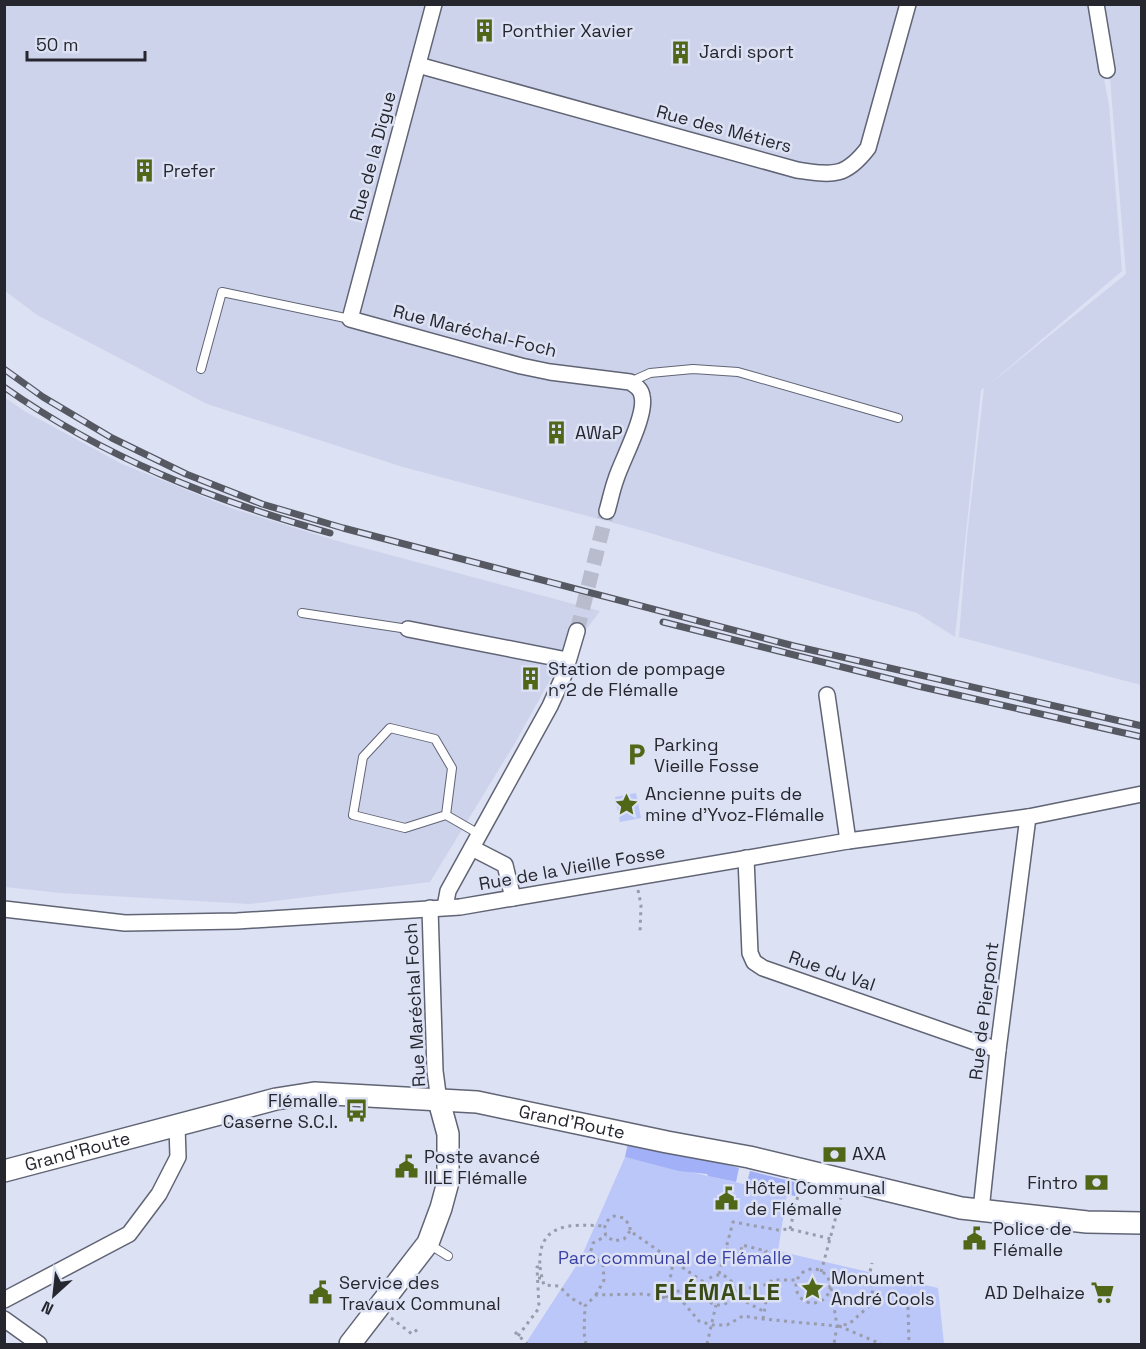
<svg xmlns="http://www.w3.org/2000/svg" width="1146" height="1349" viewBox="0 0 1146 1349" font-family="'Space Grotesk',sans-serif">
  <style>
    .built { fill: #ced3ec }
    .green { fill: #bbc6f9 }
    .water { fill: #a2b0f7 }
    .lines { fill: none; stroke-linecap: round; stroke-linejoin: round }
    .street-tunnel { stroke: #b8bccc; stroke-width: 15; stroke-dasharray: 15 8; stroke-linecap: butt }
    .lane-casing { stroke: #606474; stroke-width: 10 }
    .street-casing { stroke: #606474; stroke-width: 18 }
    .secondary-casing { stroke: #606474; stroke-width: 24 }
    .path { stroke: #999cab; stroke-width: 3; stroke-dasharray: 3 4.5; stroke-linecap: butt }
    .lane { stroke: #fff; stroke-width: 8 }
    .street { stroke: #fff; stroke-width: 15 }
    .secondary { stroke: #fff; stroke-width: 21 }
    .rail-casing { stroke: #565862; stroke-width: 7 }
    .rail { stroke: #dce1f4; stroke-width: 4.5; stroke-dasharray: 14; stroke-linecap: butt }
    .labels { text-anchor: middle; stroke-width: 5; stroke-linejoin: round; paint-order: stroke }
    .poi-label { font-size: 18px; fill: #26272e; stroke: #dce1f4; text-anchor: start }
    .street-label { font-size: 18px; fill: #26272e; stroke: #dce1f4 }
    .park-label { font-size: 18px; fill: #3c42a5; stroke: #dce1f4 }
    .district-label { font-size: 24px; font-weight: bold; letter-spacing: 1.5px; fill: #3a4b15; stroke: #dce1f4 }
  </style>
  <rect width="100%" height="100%" fill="#dce1f4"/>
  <g class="built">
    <path d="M 5,5 L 1090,5 L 1109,105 L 1122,271 L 986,387 L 1126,274 L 1104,5 L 1141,5 L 1141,685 L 959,637 L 967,537 L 984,388 L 981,390 L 955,637 L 917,613 L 640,530 L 403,467 L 207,404 L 37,315 L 5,291 Z"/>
    <path d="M 4,397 L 26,412 L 122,464 L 231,508 L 334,540 L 600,611 L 555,671 L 515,743 L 430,882 L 249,904 L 60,893 L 5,887 Z"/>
  </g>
  <g class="green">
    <path d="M 636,793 L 641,818 L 620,822 L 615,797 Z"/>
    <path d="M 625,1157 L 787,1194 L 778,1251 L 938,1288 L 944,1344 L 523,1344 L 526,1343 L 580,1260 Z"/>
  </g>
  <g class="water">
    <path d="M 629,1138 L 739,1168 L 736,1182 L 708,1176 L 707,1174 L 679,1171 L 625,1157 Z"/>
    <path d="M 750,1171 L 798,1183 L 795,1196 L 746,1186 Z"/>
  </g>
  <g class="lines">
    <path class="street-tunnel" d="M 577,631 L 607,511"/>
    <defs>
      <g id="lane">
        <path d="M 201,369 L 222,292 L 350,319"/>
        <path d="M 630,382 L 650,373 L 693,369 L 738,372 L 898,418"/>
        <path d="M 302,613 L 408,629"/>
        <path d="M 446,815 L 452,768 L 435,739 L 390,728 L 363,757 L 353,815 L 405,828 L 446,815 L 479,834"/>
        <path d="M 429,1244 L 448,1256"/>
      </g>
      <g id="street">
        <path d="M 434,4 L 350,319 L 521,366 L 550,372 L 630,382 C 636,386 641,389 642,396 C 647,415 622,460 616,479 C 612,490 610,501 607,511"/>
        <path d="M 1096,4 L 1107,70"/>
        <path d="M 418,65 L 797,170 C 833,175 845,178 868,148 L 908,4"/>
        <path d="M 408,629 L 567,660"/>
        <path d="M 827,695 L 848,841"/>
        <path d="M 472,848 L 505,865 L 513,898"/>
        <path d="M 746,858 L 750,953 L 754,962 L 763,968 L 998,1050"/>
        <path d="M 445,907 L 448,891 L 550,706 L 564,675 L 577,631"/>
        <path d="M 430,908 L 435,1071 L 439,1101"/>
        <path d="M 4,909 L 125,923 L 237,921 L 460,907 L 848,841 L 1028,817 L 1142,794"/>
        <path d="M 981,1210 L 998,1050 L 1028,817"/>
        <path d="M 4,1300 L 129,1234 L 159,1194 L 178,1157 L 177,1126"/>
        <path d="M 4,1319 L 39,1344"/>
      </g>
      <g id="secondary">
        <path id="s1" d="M 4,1171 L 276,1099 L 314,1093 L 477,1102 L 667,1142 L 749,1157 L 961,1208 L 1087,1222 L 1142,1223"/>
        <path d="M 350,1344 L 428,1243 L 441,1208 L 448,1182 L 448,1134 L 439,1101"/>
      </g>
    </defs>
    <use href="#lane" class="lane-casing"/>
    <use href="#street" class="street-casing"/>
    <use href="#secondary" class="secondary-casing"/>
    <g class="path">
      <path d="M 638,890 L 641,905 L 640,933"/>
      <path d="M 790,1229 L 800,1187"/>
      <path d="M 630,1231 L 624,1239 L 614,1241 L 606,1236 C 603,1227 605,1220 614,1216 L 624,1218 L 630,1226 L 630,1231 L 705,1283"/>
      <path d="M 726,1249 L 741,1252 L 738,1260 L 762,1265 L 766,1251 L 742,1245 L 741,1252"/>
      <path d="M 540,1267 L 542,1278"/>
      <circle cx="813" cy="1286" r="17"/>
      <path d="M 821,1272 L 841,1198"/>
      <path d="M 719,1274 L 733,1222 L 778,1230 L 790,1229 L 831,1239"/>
      <circle cx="719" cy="1290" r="15"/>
      <path d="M 538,1278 L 542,1278 L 544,1285 L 559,1286 L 571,1298 L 585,1306"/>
      <path d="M 831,1288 L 837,1326 L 834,1344"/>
      <path d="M 734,1291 L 769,1284"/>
      <path d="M 668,1292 L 673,1262"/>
      <path d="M 596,1295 L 604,1280 L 603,1264 L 590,1254 L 593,1243 L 606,1236"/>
      <path d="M 733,1295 L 765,1312"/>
      <path d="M 666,1298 L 668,1292 L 704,1289"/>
      <path d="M 908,1307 L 909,1344"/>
      <path d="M 391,1318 L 412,1334 L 418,1329"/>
      <path d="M 763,1319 L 769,1284 L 772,1280 L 798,1280"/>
      <path d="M 839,1326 L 881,1344"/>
      <path d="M 515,1332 L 527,1344"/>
      <path d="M 518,1336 L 539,1308 L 537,1267 L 540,1267 C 537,1222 571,1224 604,1226"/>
      <path d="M 586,1344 L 584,1333 L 585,1306 L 596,1295 L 645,1294 L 682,1301 L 699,1321 L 712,1325 L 727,1325 L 743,1316 L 763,1319 L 837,1326 L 849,1324 L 868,1307 L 873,1290 L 870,1272 L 872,1263"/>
      <path d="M 707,1344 L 716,1305"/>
    </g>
    <use href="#lane" class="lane"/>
    <use href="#street" class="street"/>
    <use href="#secondary" class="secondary"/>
    <defs>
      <g id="rail">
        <path d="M 4,369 L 43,397 L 112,438 L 186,474 L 262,504 L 343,528 L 794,646 L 1142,726"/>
        <path d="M 4,387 C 105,458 212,500 330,533"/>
        <path d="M 663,622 L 918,686 L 1142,737"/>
      </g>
    </defs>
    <use href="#rail" class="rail-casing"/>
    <use href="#rail" class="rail"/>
  </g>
  <defs>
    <symbol id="building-bare" viewBox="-9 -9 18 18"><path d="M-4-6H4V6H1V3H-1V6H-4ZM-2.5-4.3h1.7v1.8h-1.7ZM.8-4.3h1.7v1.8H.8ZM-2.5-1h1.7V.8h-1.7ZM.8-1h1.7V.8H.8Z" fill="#4f6717" stroke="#dce1f4" stroke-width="2.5" paint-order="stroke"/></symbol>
    <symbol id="parking-bare" viewBox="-9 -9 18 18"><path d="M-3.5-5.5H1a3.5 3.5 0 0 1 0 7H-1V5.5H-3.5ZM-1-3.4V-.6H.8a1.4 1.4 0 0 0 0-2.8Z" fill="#4f6717" stroke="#dce1f4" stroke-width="2.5" paint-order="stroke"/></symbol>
    <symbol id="sight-bare" viewBox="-9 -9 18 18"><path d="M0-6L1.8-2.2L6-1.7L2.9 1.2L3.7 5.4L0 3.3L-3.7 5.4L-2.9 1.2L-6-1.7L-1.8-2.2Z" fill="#4f6717" stroke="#dce1f4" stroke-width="2.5" paint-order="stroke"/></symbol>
    <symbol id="bus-bare" viewBox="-9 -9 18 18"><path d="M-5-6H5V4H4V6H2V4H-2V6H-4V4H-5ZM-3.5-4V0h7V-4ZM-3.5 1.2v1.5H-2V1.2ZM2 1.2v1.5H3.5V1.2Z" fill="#4f6717" stroke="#dce1f4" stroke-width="2.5" paint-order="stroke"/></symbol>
    <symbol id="bank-bare" viewBox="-9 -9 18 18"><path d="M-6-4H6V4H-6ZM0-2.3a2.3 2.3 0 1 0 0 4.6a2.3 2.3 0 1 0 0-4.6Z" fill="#4f6717" stroke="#dce1f4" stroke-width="2.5" paint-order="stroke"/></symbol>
    <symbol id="civic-bare" viewBox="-9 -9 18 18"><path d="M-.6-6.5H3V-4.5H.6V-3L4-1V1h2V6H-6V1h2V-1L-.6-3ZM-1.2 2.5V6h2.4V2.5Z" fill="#4f6717" stroke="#dce1f4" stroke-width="2.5" paint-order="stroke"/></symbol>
    <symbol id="supermarket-bare" viewBox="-9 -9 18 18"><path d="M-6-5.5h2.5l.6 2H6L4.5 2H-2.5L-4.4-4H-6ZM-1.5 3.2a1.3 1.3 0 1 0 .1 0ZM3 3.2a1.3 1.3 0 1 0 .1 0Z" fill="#4f6717" stroke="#dce1f4" stroke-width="2.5" paint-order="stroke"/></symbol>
  </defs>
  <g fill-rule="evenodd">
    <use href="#building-bare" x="468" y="14" width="33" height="33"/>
    <use href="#building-bare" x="664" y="36" width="33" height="33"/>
    <use href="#building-bare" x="128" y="154" width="33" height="33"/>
    <use href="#building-bare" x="540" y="416" width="33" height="33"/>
    <use href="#building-bare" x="514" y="662" width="33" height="33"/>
    <use href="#parking-bare" x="620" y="738" width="33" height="33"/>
    <use href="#sight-bare" x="610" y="788" width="33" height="33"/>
    <use href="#bus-bare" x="340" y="1094" width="33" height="33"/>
    <use href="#bank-bare" x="818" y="1138" width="33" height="33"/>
    <use href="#civic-bare" x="390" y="1150" width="33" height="33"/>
    <use href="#bank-bare" x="1080" y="1166" width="33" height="33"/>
    <use href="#civic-bare" x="710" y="1182" width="33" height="33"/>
    <use href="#civic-bare" x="958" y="1222" width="33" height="33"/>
    <use href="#sight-bare" x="796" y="1272" width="33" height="33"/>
    <use href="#civic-bare" x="304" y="1276" width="33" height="33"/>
    <use href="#supermarket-bare" x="1086" y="1276" width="33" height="33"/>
  </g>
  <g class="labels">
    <g class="poi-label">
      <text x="502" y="37">Ponthier Xavier</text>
      <text x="699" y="58">Jardi sport</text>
      <text x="163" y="177">Prefer</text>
      <text x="575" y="439">AWaP</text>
      <text x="548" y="675">Station de pompage<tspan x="548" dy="21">n°2 de Flémalle</tspan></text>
      <text x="654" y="751">Parking<tspan x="654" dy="21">Vieille Fosse</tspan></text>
      <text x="645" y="800">Ancienne puits de<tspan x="645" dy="21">mine d'Yvoz-Flémalle</tspan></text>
      <text x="338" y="1107" text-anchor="end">Flémalle<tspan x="338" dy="21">Caserne S.C.I.</tspan></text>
      <text x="852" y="1160">AXA</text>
      <text x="424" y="1163">Poste avancé<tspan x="424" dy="21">IILE Flémalle</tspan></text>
      <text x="1078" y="1189" text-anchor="end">Fintro</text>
      <text x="745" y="1194">Hôtel Communal<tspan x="745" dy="21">de Flémalle</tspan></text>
      <text x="993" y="1235">Police de<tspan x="993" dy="21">Flémalle</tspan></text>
      <text x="831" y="1284">Monument<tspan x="831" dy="21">André Cools</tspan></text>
      <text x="339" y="1289">Service des<tspan x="339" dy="21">Travaux Communal</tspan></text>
      <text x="1085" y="1299" text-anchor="end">AD Delhaize</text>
    </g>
    <g class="street-label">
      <text transform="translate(724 129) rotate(15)" y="6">Rue des Métiers</text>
      <text transform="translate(373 156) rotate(-75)" y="6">Rue de la Digue</text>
      <text transform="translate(475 331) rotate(14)" y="6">Rue Maréchal-Foch</text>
      <text transform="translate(572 868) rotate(-10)" y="6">Rue de la Vieille Fosse</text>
      <text transform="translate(832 971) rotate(19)" y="6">Rue du Val</text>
      <text transform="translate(415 1005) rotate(-93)" y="6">Rue Maréchal Foch</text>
      <text transform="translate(984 1011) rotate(-83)" y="6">Rue de Pierpont</text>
      <text dy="6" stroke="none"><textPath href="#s1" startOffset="580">Grand'Route</textPath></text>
      <text dy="6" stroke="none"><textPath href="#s1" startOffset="76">Grand'Route</textPath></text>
    </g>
    <g class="park-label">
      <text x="675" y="1264">Parc communal de Flémalle</text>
    </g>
    <g class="district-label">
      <text x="718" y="1300">FLÉMALLE</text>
    </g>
  </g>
  <rect width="1146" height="1349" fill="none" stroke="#26272e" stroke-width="12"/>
  <g transform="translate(54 1295) rotate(207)" stroke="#dce1f4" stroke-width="4.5" paint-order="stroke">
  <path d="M0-4.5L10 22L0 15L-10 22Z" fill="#26272e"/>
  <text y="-9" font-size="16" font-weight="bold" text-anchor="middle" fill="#26272e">N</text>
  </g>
  <path d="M27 51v9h118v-9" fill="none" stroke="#26272e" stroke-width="3"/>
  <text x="36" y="51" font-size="18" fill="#26272e" stroke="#dce1f4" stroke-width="4.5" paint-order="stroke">50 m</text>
</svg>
